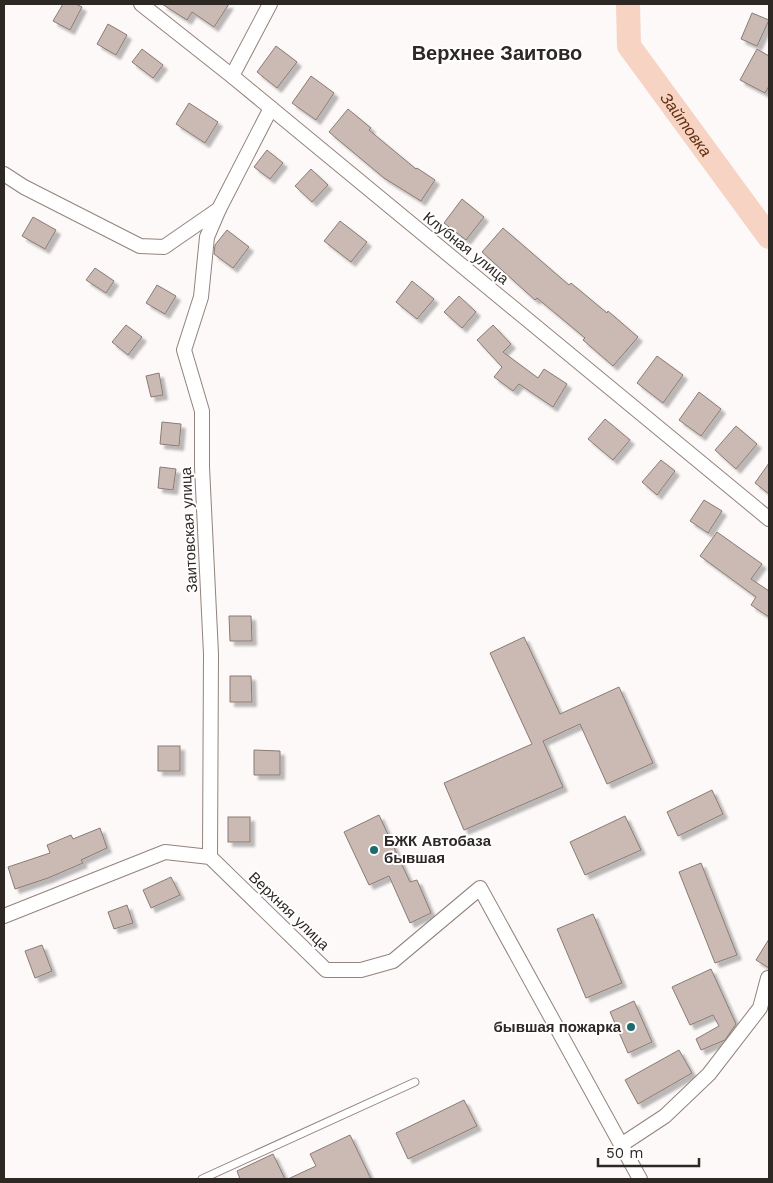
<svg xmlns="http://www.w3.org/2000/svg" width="773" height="1183" viewBox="0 0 773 1183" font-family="'Work Sans',sans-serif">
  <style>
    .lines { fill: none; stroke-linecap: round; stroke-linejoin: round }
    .river { stroke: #f6d3c2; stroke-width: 24 }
    .building { fill: #cabab3; stroke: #897b74; filter: url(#shadow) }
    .service-casing { stroke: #92837c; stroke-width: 9 }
    .minor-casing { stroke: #92837c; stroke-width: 16 }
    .service { stroke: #fff; stroke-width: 7 }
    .minor { stroke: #fff; stroke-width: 14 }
    .poi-dot { fill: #1e6b6d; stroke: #fff; stroke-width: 2 }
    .labels { text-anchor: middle; stroke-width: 4; stroke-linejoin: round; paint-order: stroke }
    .street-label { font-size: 15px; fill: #2e2825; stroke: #fff }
    .poi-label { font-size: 15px; font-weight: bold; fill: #2e2825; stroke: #fff; text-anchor: start }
    .water-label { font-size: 16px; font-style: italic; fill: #632f0f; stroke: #fff }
    .district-label { font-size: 20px; font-weight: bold; fill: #2e2825; stroke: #fff }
  </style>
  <defs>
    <filter id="shadow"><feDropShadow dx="4.5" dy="4.5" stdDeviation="1" flood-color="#0004"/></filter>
  </defs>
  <rect width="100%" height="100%" fill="#fdf9f8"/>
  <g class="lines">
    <path class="river" id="s1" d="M 628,4 L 629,46 L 769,237"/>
  </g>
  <g class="building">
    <path d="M 63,4 L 76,4 L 82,7 L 70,30 L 53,21 Z"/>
    <path d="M 162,4 L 229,4 L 214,27 L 192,12 L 187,20 Z"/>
    <path d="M 752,13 L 769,20 L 757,46 L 741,39 Z"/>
    <path d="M 108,24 L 127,35 L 116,55 L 97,44 Z"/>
    <path d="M 276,46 L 297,62 L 277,88 L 257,72 Z"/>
    <path d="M 142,49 L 163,65 L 153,78 L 132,62 Z"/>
    <path d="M 757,49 L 769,56 L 769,86 L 765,93 L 740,80 Z"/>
    <path d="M 311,76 L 334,93 L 316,120 L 292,103 Z"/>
    <path d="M 189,103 L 218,122 L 205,143 L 176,124 Z"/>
    <path d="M 348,109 L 371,128 L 369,130 L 416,169 L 417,168 L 435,180 L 421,201 L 384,178 L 329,132 Z"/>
    <path d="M 267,150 L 283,163 L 270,179 L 254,167 Z"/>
    <path d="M 311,169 L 328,185 L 312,202 L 295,186 Z"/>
    <path d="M 462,199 L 484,217 L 466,240 L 444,223 Z"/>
    <path d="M 33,217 L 56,230 L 45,249 L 22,236 Z"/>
    <path d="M 340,221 L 367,242 L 351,262 L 324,241 Z"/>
    <path d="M 503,228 L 569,285 L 571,283 L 607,313 L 608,311 L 638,337 L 613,366 L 583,340 L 585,338 L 537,298 L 535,300 L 482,252 Z"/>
    <path d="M 227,230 L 249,247 L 233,268 L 214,254 L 215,245 Z"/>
    <path d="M 95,268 L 114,281 L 106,293 L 86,280 Z"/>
    <path d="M 412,281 L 434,299 L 417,319 L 396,302 Z"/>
    <path d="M 157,285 L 176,296 L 165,314 L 146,303 Z"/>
    <path d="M 459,296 L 476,312 L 462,328 L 444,312 Z"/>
    <path d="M 126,325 L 142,337 L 128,355 L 112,342 Z"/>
    <path d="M 493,325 L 511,344 L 503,352 L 538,378 L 544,369 L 567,384 L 553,407 L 519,384 L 513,391 L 494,377 L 502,367 L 477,340 Z"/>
    <path d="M 657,356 L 683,375 L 663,403 L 637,383 Z"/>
    <path d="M 159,373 L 163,395 L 151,397 L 146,376 Z"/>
    <path d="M 699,392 L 721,409 L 701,436 L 679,420 Z"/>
    <path d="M 605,419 L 630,440 L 613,460 L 588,439 Z"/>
    <path d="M 162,422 L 181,424 L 179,446 L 160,444 Z"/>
    <path d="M 736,426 L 757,444 L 736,469 L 715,450 Z"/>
    <path d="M 661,460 L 675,471 L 657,495 L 642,482 Z"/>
    <path d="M 769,463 L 769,494 L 755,483 Z"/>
    <path d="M 160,467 L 176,469 L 173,490 L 158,488 Z"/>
    <path d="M 704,500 L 722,511 L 708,533 L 690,521 Z"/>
    <path d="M 717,532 L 762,564 L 751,579 L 769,591 L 769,617 L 751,605 L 756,597 L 700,556 Z"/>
    <path d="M 229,616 L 251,616 L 252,641 L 230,641 Z"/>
    <path d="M 524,637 L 560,714 L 619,687 L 653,763 L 607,784 L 580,724 L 543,741 L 563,787 L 464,830 L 444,783 L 532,744 L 490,653 Z"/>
    <path d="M 230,676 L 251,676 L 252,702 L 230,702 Z"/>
    <rect x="158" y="746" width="22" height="25"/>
    <path d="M 254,750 L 280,751 L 280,775 L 254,775 Z"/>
    <path d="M 712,790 L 723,814 L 678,836 L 667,812 Z"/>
    <path d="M 379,815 L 410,882 L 417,880 L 431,913 L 410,923 L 389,876 L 369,885 L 344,832 Z"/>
    <path d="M 625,816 L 641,850 L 585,875 L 570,842 Z"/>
    <rect x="228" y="817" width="22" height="25"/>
    <path d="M 100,828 L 107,848 L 81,860 L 83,863 L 48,878 L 15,889 L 8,867 L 50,853 L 47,845 L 71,835 L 73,839 Z"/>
    <path d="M 701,863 L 737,955 L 715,963 L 679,872 Z"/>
    <path d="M 171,877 L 180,895 L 151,908 L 143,890 Z"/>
    <path d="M 127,905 L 133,923 L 114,929 L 108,912 Z"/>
    <path d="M 593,914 L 622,983 L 586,998 L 557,929 Z"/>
    <path d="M 769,939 L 769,968 L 756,960 Z"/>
    <path d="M 42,945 L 52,971 L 35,978 L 25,951 Z"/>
    <path d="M 711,969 L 736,1024 L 725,1040 L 701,1050 L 696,1039 L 719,1026 L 713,1015 L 690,1025 L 672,987 Z"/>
    <path d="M 634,1001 L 652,1042 L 628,1053 L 610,1012 Z"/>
    <path d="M 679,1050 L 692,1073 L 638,1104 L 625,1080 Z"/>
    <path d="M 464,1100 L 477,1126 L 408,1159 L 396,1133 Z"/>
    <path d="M 350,1135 L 371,1179 L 288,1179 L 316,1166 L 310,1154 Z"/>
    <path d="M 273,1154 L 285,1179 L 240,1179 L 237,1171 Z"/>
  </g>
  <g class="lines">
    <defs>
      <path id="service" d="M 202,1179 L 415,1082"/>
      <g id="minor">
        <path d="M 141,4 L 232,76 L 769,519"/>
        <path d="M 232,76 L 270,4"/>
        <path d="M 4,174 L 24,187 L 140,246 L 164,247 L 219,209 L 271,108"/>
        <path d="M 210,857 L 211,654 L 202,467 L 202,411 L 184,350 L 201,297 L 207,237 L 219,209"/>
        <path d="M 4,916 L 165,852 L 210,857 L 326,970 L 361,970 L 393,961 L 480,888 L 640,1179"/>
        <path d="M 621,1145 L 665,1116 L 709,1074 L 760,1008 L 768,978"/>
      </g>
    </defs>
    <use href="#service" class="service-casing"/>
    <use href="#minor" class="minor-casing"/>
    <use href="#service" class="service"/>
    <use href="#minor" class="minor"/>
  </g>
  <g class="poi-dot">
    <circle cx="374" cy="850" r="5"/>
    <circle cx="631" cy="1027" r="5"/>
  </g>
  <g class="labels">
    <g class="street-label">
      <text transform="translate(466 248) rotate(39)" y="5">Клубная улица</text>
      <text transform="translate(189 530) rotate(-93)" y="5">Заитовская улица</text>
      <text transform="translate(289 911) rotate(44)" y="5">Верхняя улица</text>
    </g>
    <g class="poi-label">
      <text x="384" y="846">БЖК Автобаза<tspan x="384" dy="17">бывшая</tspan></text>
      <text x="621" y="1032" text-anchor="end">бывшая пожарка</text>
    </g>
    <g class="water-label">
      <text dy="6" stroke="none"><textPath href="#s1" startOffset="139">Зайтовка</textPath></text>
    </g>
    <g class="district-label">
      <text x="497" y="60">Верхнее Заитово</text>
    </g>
  </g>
  <rect width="773" height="1183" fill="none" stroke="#2e2825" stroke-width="10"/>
  <path d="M598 1158v8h101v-8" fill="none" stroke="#2e2825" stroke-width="2.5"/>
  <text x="606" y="1158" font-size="15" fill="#2e2825" stroke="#ffffff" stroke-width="4" paint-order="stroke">50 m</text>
</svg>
